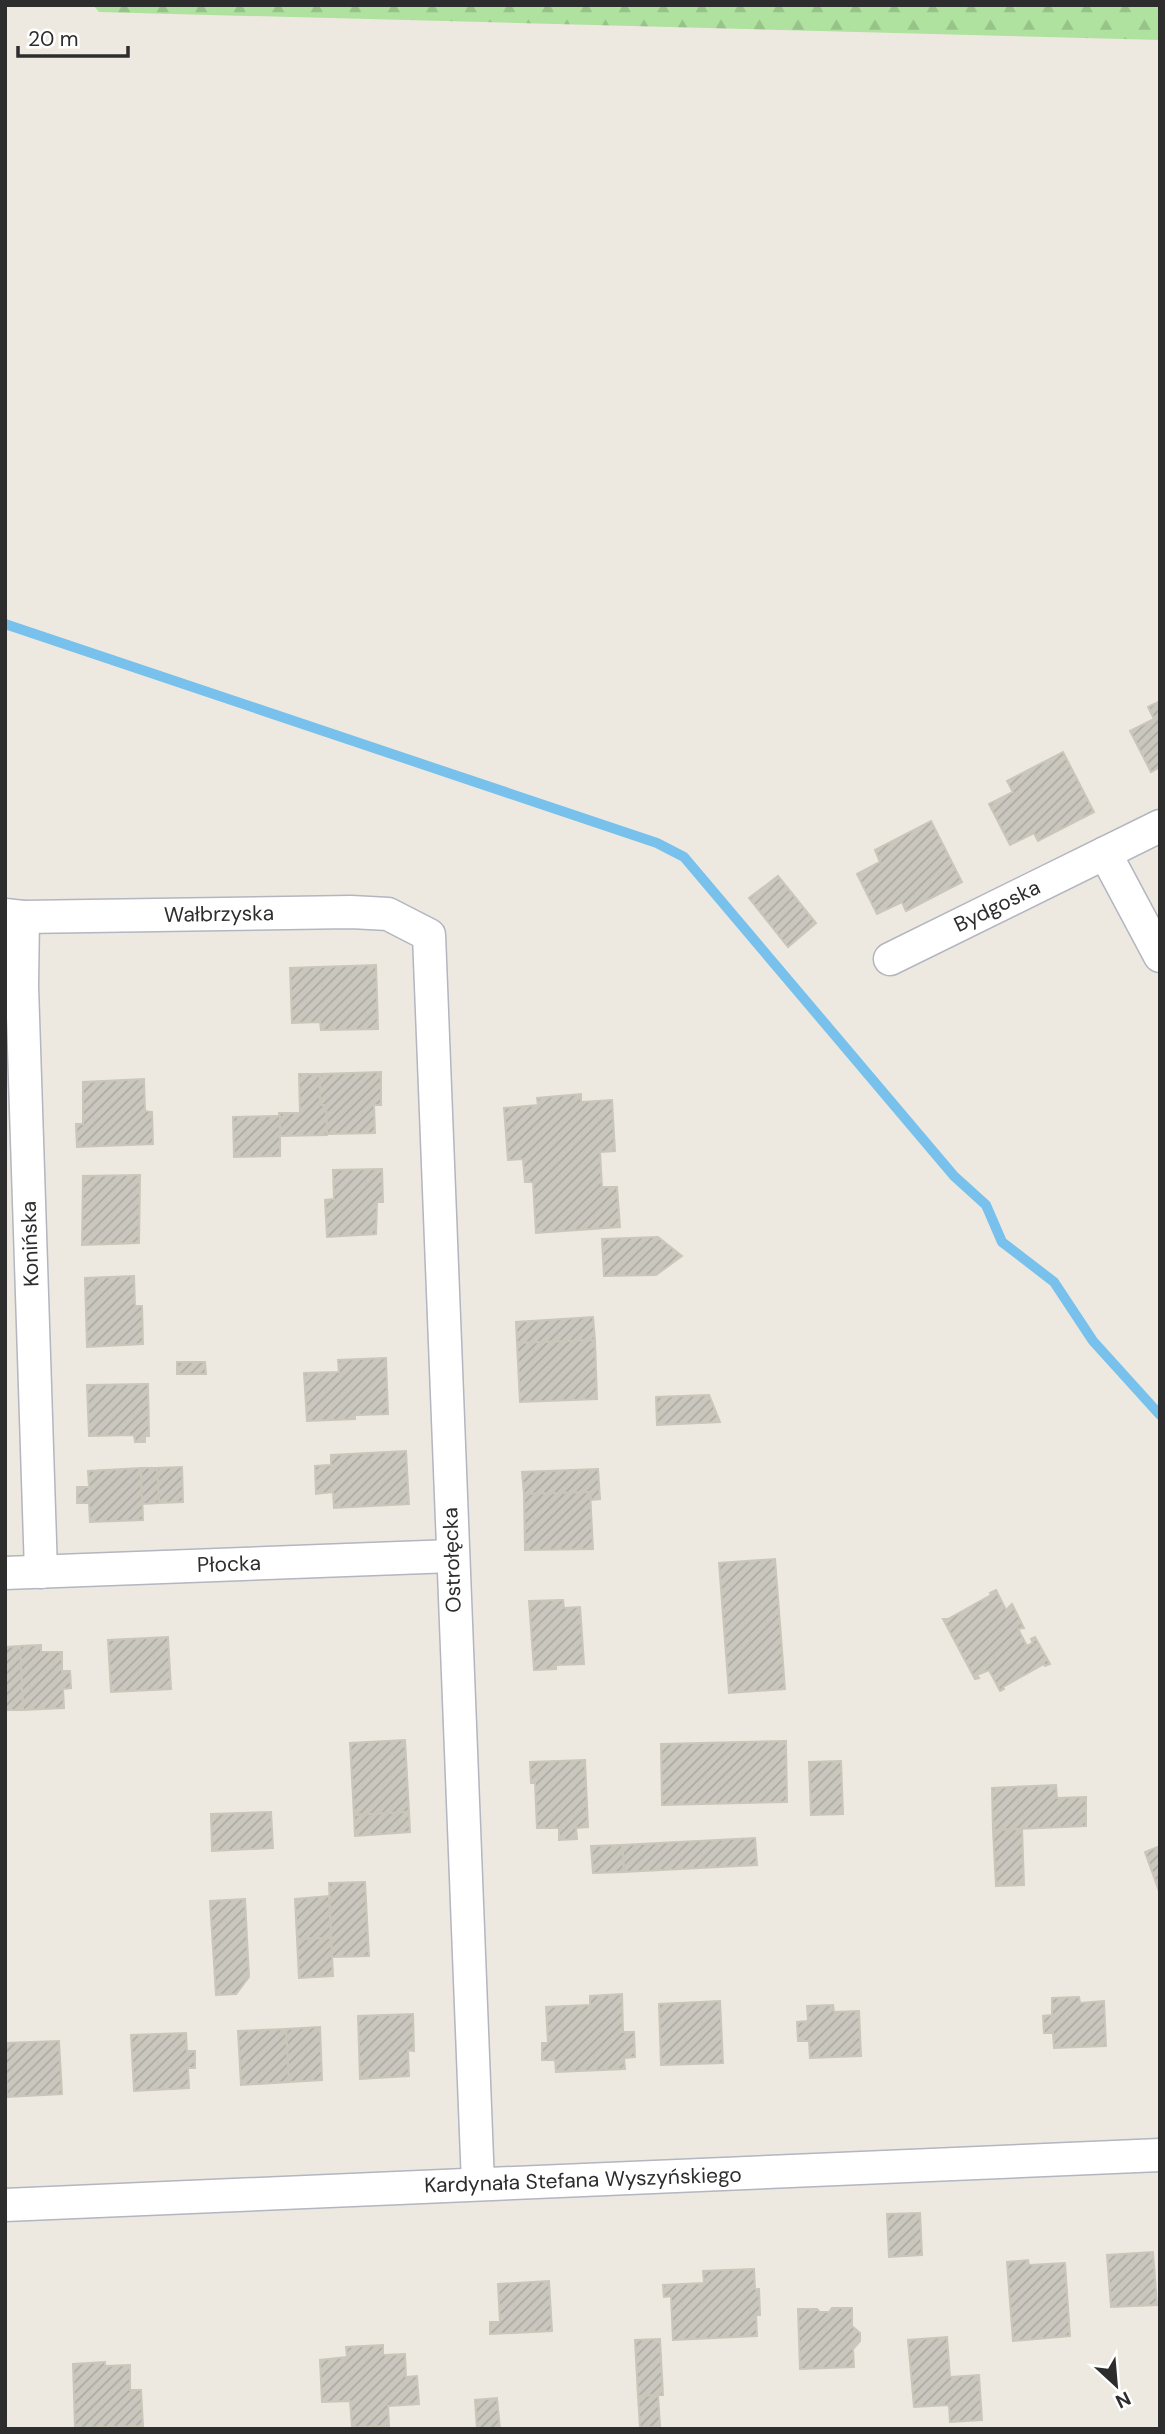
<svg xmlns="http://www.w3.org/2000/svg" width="1165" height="2434" viewBox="0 0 1165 2434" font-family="'DM Sans',sans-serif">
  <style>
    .forest { fill: url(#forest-firs) }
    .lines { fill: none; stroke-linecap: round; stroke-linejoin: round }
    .stream { stroke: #77c1ec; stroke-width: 10 }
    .building { fill: url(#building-hatch); stroke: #cac6b9; stroke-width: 2 }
    .street-casing { stroke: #b3b5c0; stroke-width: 35 }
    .street { stroke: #fff; stroke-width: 32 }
    .labels { text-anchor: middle; stroke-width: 5; stroke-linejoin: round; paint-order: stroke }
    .street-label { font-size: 21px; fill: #2d2d2d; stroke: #fff }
  </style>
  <defs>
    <pattern id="forest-firs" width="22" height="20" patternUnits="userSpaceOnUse" patternTransform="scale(1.75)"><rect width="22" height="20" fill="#afe29f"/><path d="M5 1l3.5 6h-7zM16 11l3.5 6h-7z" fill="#97c289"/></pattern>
    <pattern id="building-hatch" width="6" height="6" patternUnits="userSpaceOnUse" patternTransform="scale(1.75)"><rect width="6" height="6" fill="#cac7be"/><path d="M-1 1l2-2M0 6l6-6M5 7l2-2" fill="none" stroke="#aeaba4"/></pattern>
  </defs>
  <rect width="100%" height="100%" fill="#eee9e0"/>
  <path class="forest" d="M 93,5 L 1160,5 L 1160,40 L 99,12 Z"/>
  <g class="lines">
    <path class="stream" d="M 5,624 L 657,843 L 684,857 L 954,1176 L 986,1205 L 1002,1242 L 1054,1282 L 1093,1341 L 1160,1415"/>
  </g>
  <g class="building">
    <path d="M 1160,701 L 1160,767 L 1151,772 L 1130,731 L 1154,719 L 1148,707 Z"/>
    <path d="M 1063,752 L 1094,812 L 1038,841 L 1034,833 L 1010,845 L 989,804 L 1013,792 L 1007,781 Z"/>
    <path d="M 931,821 L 962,882 L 906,911 L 902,902 L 877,914 L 857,874 L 880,862 L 875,850 Z"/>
    <path d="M 778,876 L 816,923 L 788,947 L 749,898 Z"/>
    <path d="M 376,965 L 378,1029 L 321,1030 L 320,1022 L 292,1023 L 290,968 Z"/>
    <path d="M 381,1072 L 381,1105 L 374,1105 L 375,1133 L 327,1134 L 326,1105 L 320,1105 L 320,1074 Z"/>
    <path d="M 299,1074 L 320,1074 L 320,1105 L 326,1105 L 327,1135 L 280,1136 L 279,1113 L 300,1113 Z"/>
    <path d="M 144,1079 L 145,1111 L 152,1112 L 153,1144 L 77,1147 L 76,1124 L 83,1124 L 83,1082 Z"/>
    <path d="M 581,1094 L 581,1102 L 612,1100 L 615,1151 L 600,1152 L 602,1187 L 617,1187 L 620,1227 L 536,1233 L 533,1182 L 525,1182 L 523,1159 L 508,1160 L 504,1108 L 538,1105 L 537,1098 Z"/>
    <path d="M 280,1116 L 280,1156 L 234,1157 L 233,1117 Z"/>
    <path d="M 382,1169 L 383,1202 L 377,1202 L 376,1234 L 327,1237 L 325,1200 L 334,1199 L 333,1170 Z"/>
    <path d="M 140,1175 L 139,1243 L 82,1245 L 83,1176 Z"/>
    <path d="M 658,1237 L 682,1256 L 656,1275 L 604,1276 L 602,1239 Z"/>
    <path d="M 134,1276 L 135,1306 L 142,1306 L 143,1344 L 87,1347 L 85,1278 Z"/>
    <path d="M 593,1317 L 595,1340 L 517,1343 L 516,1322 Z"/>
    <path d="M 595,1340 L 597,1399 L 520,1402 L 517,1343 Z"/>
    <path d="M 386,1358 L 388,1414 L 355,1415 L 355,1419 L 307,1421 L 304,1373 L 339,1372 L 338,1360 Z"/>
    <path d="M 177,1362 L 205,1362 L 206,1374 L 177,1374 Z"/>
    <path d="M 148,1384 L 149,1436 L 145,1436 L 145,1442 L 135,1442 L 134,1435 L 89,1436 L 87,1385 Z"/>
    <path d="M 709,1395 L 720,1422 L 657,1425 L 656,1397 Z"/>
    <path d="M 406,1451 L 409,1504 L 334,1508 L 333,1492 L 316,1494 L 315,1466 L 331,1465 L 331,1455 Z"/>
    <path d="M 182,1467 L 183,1502 L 159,1503 L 157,1468 Z"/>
    <path d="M 141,1468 L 143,1520 L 90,1522 L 89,1503 L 77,1503 L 77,1487 L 89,1487 L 88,1471 Z"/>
    <path d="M 141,1468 L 157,1468 L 159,1503 L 142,1504 Z"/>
    <path d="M 598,1469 L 600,1499 L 591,1500 L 590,1492 L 524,1494 L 522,1472 Z"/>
    <path d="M 590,1492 L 593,1549 L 525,1550 L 524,1494 Z"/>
    <path d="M 775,1559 L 785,1689 L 729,1693 L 719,1563 Z"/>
    <path d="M 996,1590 L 1006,1610 L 1012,1604 L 1024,1628 L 1018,1629 L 1027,1646 L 1033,1643 L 1031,1639 L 1035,1637 L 1050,1664 L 1045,1666 L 1044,1664 L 1003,1687 L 1004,1689 L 1000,1691 L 989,1670 L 977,1675 L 979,1678 L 975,1679 L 943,1619 L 948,1619 L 991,1595 L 990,1593 Z"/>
    <path d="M 563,1600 L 564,1608 L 580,1607 L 584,1664 L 556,1665 L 556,1669 L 534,1670 L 529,1601 Z"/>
    <path d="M 168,1637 L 171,1689 L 111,1692 L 108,1640 Z"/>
    <path d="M 41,1645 L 41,1652 L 62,1652 L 62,1671 L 70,1671 L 71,1688 L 63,1689 L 64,1708 L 23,1710 L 20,1646 Z"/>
    <path d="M 20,1646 L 23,1710 L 5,1710 L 5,1647 Z"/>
    <path d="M 405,1740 L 409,1812 L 354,1815 L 350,1743 Z"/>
    <path d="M 786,1741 L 787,1802 L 662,1805 L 661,1744 Z"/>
    <path d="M 585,1760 L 588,1827 L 576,1828 L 577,1839 L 559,1840 L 559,1828 L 537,1828 L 535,1783 L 531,1783 L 530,1762 Z"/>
    <path d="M 841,1761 L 843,1814 L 811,1815 L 809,1762 Z"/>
    <path d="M 1056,1785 L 1057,1798 L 1086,1797 L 1086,1826 L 993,1830 L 992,1788 Z"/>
    <path d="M 271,1812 L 273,1848 L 212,1851 L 211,1814 Z"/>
    <path d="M 409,1812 L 410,1832 L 355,1836 L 354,1815 Z"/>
    <path d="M 1022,1829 L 1024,1885 L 996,1886 L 993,1830 Z"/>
    <path d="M 755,1838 L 757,1865 L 624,1872 L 622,1845 Z"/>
    <path d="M 622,1845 L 624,1872 L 593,1873 L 591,1846 Z"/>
    <path d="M 1160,1846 L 1160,1894 L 1145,1852 Z"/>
    <path d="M 365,1882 L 369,1956 L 332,1957 L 329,1883 Z"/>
    <path d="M 329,1896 L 331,1938 L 297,1939 L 295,1899 Z"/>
    <path d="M 245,1899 L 249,1977 L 236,1994 L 216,1995 L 210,1901 Z"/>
    <path d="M 331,1938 L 333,1976 L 299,1978 L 297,1939 Z"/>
    <path d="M 622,1994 L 623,2032 L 634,2032 L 635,2057 L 624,2058 L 625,2069 L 556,2072 L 555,2060 L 542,2060 L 542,2043 L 548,2043 L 546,2007 L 590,2005 L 590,1996 Z"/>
    <path d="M 1079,1997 L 1080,2003 L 1104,2001 L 1106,2046 L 1054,2048 L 1053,2033 L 1044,2033 L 1043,2016 L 1052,2015 L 1052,1998 Z"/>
    <path d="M 720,2001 L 723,2063 L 661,2065 L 659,2004 Z"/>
    <path d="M 833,2005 L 834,2012 L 859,2011 L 861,2056 L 810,2058 L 809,2041 L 798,2041 L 797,2022 L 808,2021 L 807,2006 Z"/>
    <path d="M 413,2014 L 414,2051 L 408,2050 L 409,2076 L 360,2079 L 358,2016 Z"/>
    <path d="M 320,2027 L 322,2080 L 289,2082 L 286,2029 Z"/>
    <path d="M 286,2029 L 289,2082 L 241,2085 L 238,2031 Z"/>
    <path d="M 186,2033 L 187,2051 L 195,2051 L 195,2068 L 188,2068 L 189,2088 L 134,2091 L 131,2035 Z"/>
    <path d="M 59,2041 L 62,2094 L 7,2097 L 5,2043 Z"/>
    <path d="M 920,2213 L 922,2255 L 889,2257 L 887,2214 Z"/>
    <path d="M 1153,2252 L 1157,2305 L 1111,2307 L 1107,2255 Z"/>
    <path d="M 1028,2260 L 1029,2265 L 1065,2263 L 1070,2336 L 1013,2341 L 1007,2262 Z"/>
    <path d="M 754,2269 L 755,2289 L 759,2289 L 760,2315 L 756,2315 L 757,2336 L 673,2340 L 671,2296 L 664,2297 L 663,2285 L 704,2283 L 703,2271 Z"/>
    <path d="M 549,2281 L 552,2331 L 490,2334 L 490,2322 L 500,2322 L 498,2284 Z"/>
    <path d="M 832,2308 L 852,2308 L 852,2326 L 860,2333 L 860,2341 L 853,2349 L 854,2367 L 800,2369 L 798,2309 L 817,2309 L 820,2312 L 829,2312 Z"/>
    <path d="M 947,2337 L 950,2377 L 979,2375 L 982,2420 L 950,2422 L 949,2405 L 914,2407 L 908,2340 Z"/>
    <path d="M 660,2339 L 663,2395 L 638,2396 L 635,2340 Z"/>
    <path d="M 383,2345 L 383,2355 L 405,2354 L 406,2377 L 417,2376 L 419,2404 L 388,2406 L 389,2426 L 352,2427 L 350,2401 L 322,2402 L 320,2360 L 347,2357 L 346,2347 Z"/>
    <path d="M 105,2362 L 105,2366 L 130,2365 L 130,2390 L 141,2390 L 143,2426 L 75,2428 L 73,2364 Z"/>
    <path d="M 658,2395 L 660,2426 L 640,2428 L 638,2396 Z"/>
    <path d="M 497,2398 L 500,2429 L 477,2429 L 475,2400 Z"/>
  </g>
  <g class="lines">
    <defs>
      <g id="street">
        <path d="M 1105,853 L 1160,956"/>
        <path d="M 5,915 L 23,917 L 351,912 L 388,914 L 429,935 L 478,2184"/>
        <path d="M 23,917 L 22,986 L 41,1572"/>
        <path d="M 890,959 L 1160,826"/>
        <path d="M 5,1573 L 452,1556"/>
        <path d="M 5,2205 L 1160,2155"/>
      </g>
    </defs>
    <use href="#street" class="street-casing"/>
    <use href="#street" class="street"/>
  </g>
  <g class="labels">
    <g class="street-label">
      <text transform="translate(997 906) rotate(-26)" y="7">Bydgoska</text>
      <text transform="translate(219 914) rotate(-1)" y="7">Wałbrzyska</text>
      <text transform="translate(30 1244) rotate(-92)" y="7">Konińska</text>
      <text transform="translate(452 1560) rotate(-92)" y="7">Ostrołęcka</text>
      <text transform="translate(229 1564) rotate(-2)" y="7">Płocka</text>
      <text transform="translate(583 2180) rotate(-2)" y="7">Kardynała Stefana Wyszyńskiego</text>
    </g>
  </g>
  <rect width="1165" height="2434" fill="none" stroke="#2d2d2d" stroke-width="14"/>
  <g transform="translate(1116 2385) rotate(154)" stroke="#ffffff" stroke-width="5" paint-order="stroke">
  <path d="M0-5L12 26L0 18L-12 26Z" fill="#2d2d2d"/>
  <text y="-10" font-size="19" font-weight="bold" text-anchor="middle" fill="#2d2d2d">N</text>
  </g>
  <path d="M18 46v10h110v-10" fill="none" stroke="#2d2d2d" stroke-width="3.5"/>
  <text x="28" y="46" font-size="21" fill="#2d2d2d" stroke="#ffffff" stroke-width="5" paint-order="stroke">20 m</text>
</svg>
